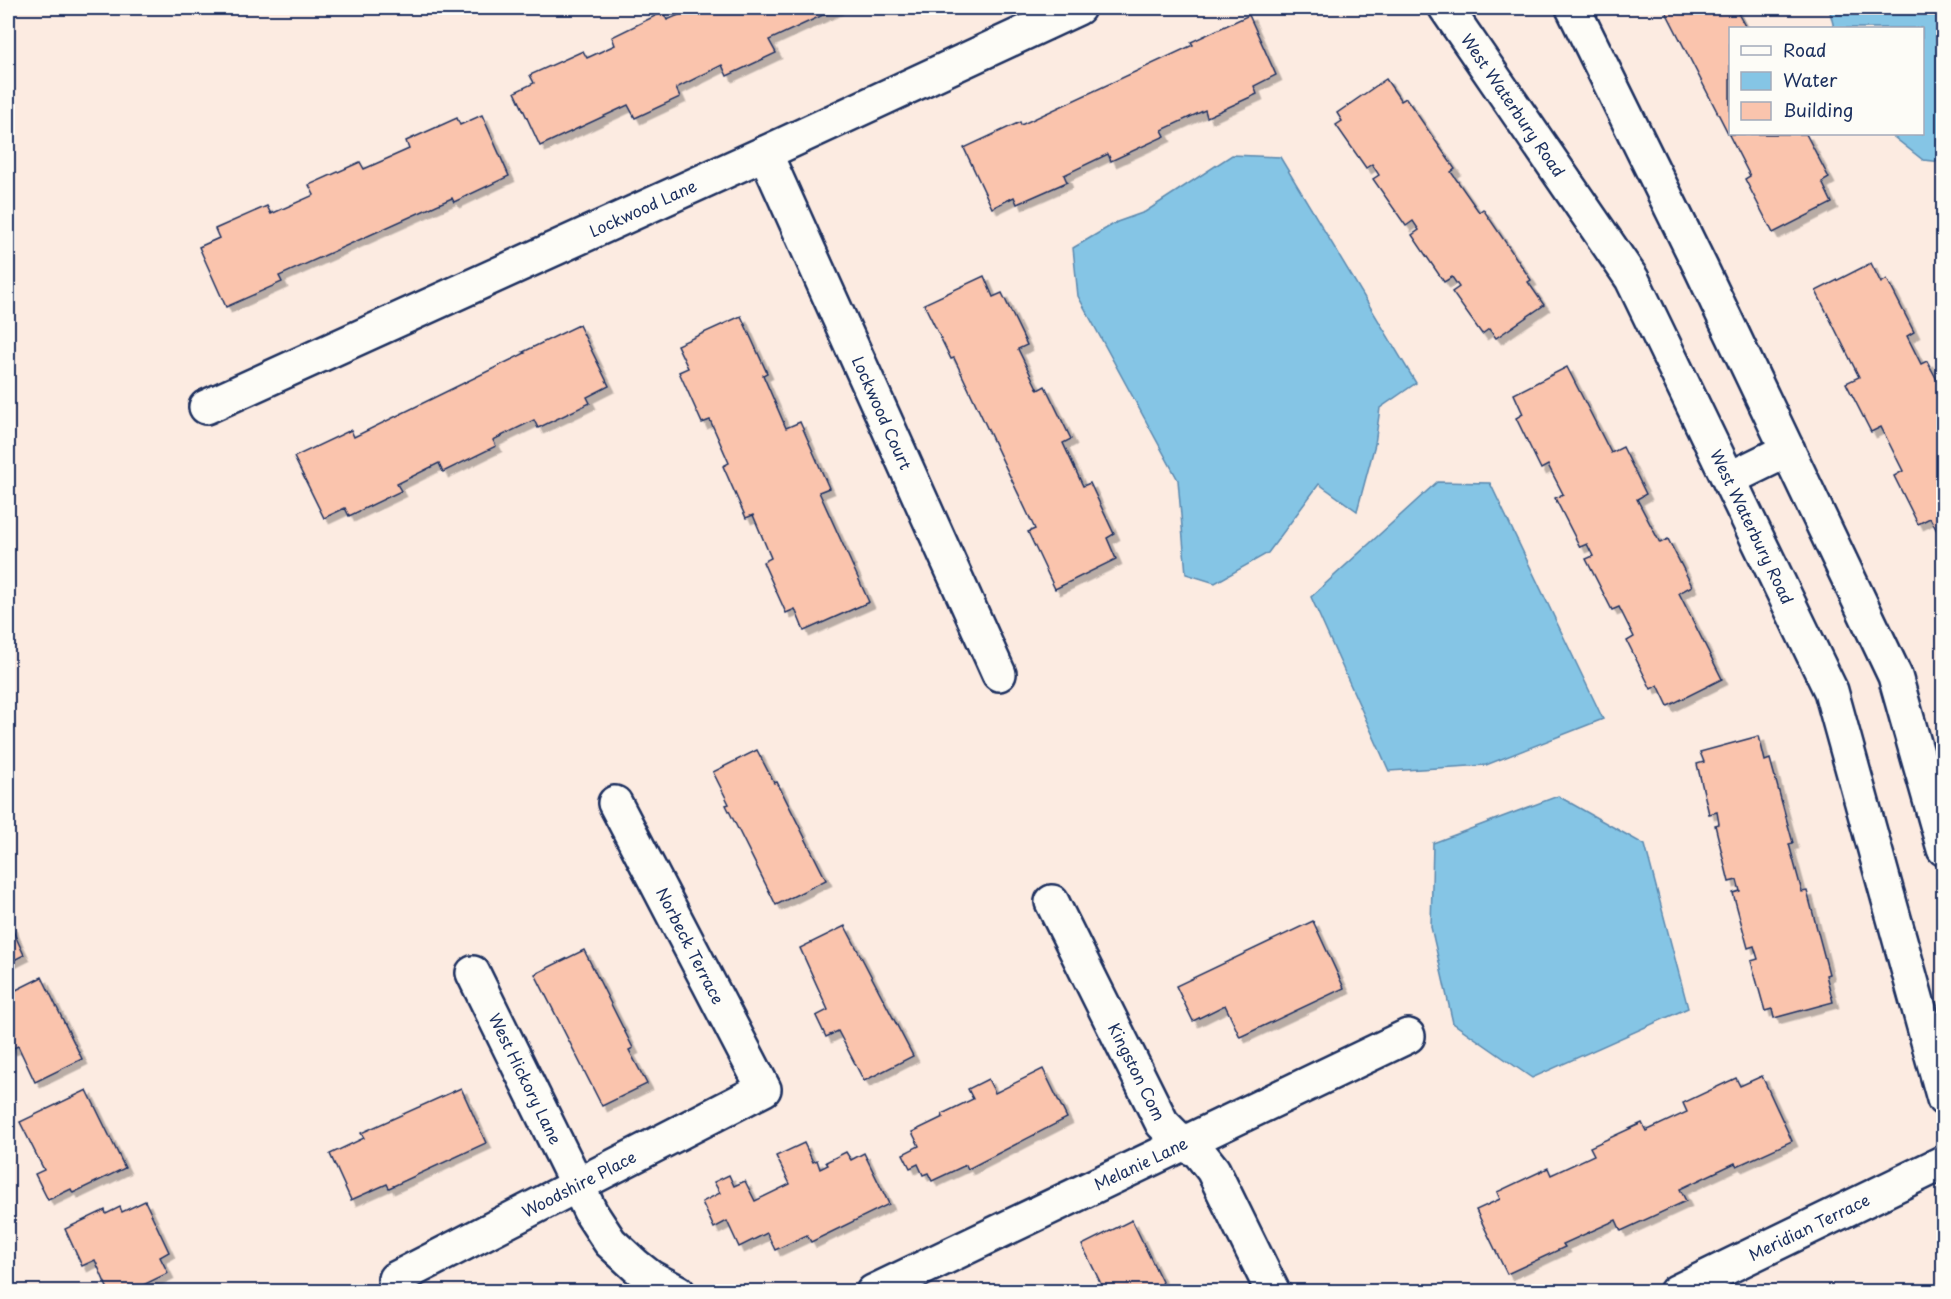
<svg xmlns="http://www.w3.org/2000/svg" width="1951" height="1299" viewBox="0 0 1951 1299" font-family="'Playpen Sans',sans-serif">
  <style>
    .water { fill: #85c5e5; stroke: #5b89af; stroke-width: 1.5 }
    .building { fill: #fac4ad; stroke: #1b2f5e; stroke-width: 1.5; filter: url(#shadow) }
    .lines { fill: none; stroke-linecap: round; stroke-linejoin: round }
    .minor-casing { stroke: #1b2f5e; stroke-width: 38 }
    .minor { stroke: #fdfcf7; stroke-width: 33 }
    .labels { text-anchor: middle; stroke-width: 4.5; stroke-linejoin: round; paint-order: stroke }
    .street-label { font-size: 16px; fill: #1b2f5e; stroke: #fdfcf7 }
  </style>
  <defs>
    <filter id="shadow"><feDropShadow dx="5.5" dy="5.5" stdDeviation="0" flood-color="#0004"/></filter>
  </defs>
  <rect width="100%" height="100%" fill="#fcebe1"/>
  <filter id="ink" filterUnits="userSpaceOnUse"><feTurbulence type="fractalNoise" baseFrequency=".0167" numOctaves="2"/><feDisplacementMap in="SourceGraphic" scale="12" xChannelSelector="R" yChannelSelector="G"/><feConvolveMatrix kernelMatrix="1 2 1 2 8 2 1 2 1" color-interpolation-filters="sRGB"/></filter>
  <g filter="url(#ink)">
    <g class="water">
      <path d="M 1829,8 L 1943,8 L 1943,162 L 1923,160 L 1890,134 L 1922,134 L 1922,28 L 1834,28 Z"/>
      <path d="M 1232,155 L 1280,157 L 1416,383 L 1380,408 L 1375,444 L 1357,511 L 1319,484 L 1268,553 L 1215,583 L 1186,574 L 1178,480 L 1078,296 L 1073,248 L 1117,222 L 1145,212 Z"/>
      <path d="M 1437,482 L 1490,483 L 1603,719 L 1486,765 L 1389,771 L 1311,597 Z"/>
      <path d="M 1558,796 L 1645,845 L 1688,1008 L 1532,1078 L 1453,1023 L 1431,927 L 1433,843 Z"/>
    </g>
    <g class="building">
      <path d="M 675,8 L 838,8 L 769,40 L 776,53 L 727,76 L 722,65 L 676,88 L 680,97 L 635,118 L 628,105 L 540,146 L 515,92 L 534,83 L 530,75 L 583,51 L 587,58 L 615,45 L 612,37 L 663,12 L 667,20 L 679,15 Z"/>
      <path d="M 1664,8 L 1735,8 L 1746,28 L 1730,28 L 1730,134 L 1806,134 L 1829,178 L 1822,182 L 1832,203 L 1773,233 L 1745,179 L 1750,176 Z"/>
      <path d="M 1249,15 L 1276,75 L 1254,86 L 1257,94 L 1207,117 L 1205,110 L 1162,130 L 1165,136 L 1111,161 L 1108,154 L 1064,175 L 1067,182 L 1017,204 L 1014,197 L 992,208 L 964,148 L 1020,122 L 1021,125 L 1193,45 L 1191,42 Z"/>
      <path d="M 1386,79 L 1401,101 L 1406,98 L 1455,169 L 1451,172 L 1479,212 L 1483,209 L 1531,280 L 1528,282 L 1544,305 L 1496,338 L 1489,329 L 1482,334 L 1452,292 L 1459,287 L 1452,277 L 1444,282 L 1412,235 L 1419,230 L 1413,221 L 1406,226 L 1373,179 L 1379,175 L 1372,164 L 1366,168 L 1336,125 L 1342,121 L 1337,113 Z"/>
      <path d="M 482,115 L 509,176 L 454,202 L 452,198 L 279,276 L 282,282 L 226,307 L 199,247 L 219,238 L 215,229 L 267,206 L 271,214 L 314,195 L 309,185 L 360,162 L 364,169 L 409,149 L 406,141 L 457,118 L 460,125 Z"/>
      <path d="M 1871,263 L 1881,283 L 1887,279 L 1914,332 L 1907,336 L 1921,364 L 1927,361 L 1944,393 L 1944,544 L 1930,518 L 1918,524 L 1894,476 L 1903,471 L 1881,427 L 1871,432 L 1846,383 L 1859,377 L 1816,291 Z"/>
      <path d="M 984,276 L 993,297 L 1002,293 L 1027,345 L 1018,349 L 1038,390 L 1045,386 L 1071,439 L 1063,443 L 1083,486 L 1090,483 L 1114,534 L 1107,538 L 1116,559 L 1055,589 L 1028,532 L 1035,529 L 954,358 L 951,359 L 924,304 Z"/>
      <path d="M 741,316 L 767,373 L 763,375 L 786,428 L 800,422 L 829,488 L 819,492 L 869,602 L 804,631 L 795,609 L 786,613 L 763,562 L 771,558 L 753,515 L 746,518 L 723,466 L 729,463 L 710,420 L 702,423 L 679,372 L 688,368 L 677,345 Z"/>
      <path d="M 579,325 L 609,386 L 587,397 L 590,403 L 538,428 L 534,420 L 493,440 L 496,446 L 443,472 L 439,463 L 397,484 L 401,491 L 349,516 L 345,508 L 324,518 L 294,457 L 351,430 L 354,437 L 525,353 L 523,352 Z"/>
      <path d="M 1567,367 L 1611,453 L 1623,447 L 1646,494 L 1637,499 L 1660,543 L 1668,539 L 1692,586 L 1679,593 L 1722,679 L 1668,706 L 1658,685 L 1651,689 L 1627,641 L 1634,637 L 1619,607 L 1612,610 L 1586,559 L 1593,556 L 1587,544 L 1580,547 L 1555,498 L 1563,494 L 1548,465 L 1541,469 L 1516,418 L 1523,414 L 1514,394 Z"/>
      <path d="M 1759,736 L 1765,761 L 1770,759 L 1793,843 L 1789,844 L 1802,892 L 1807,891 L 1829,974 L 1826,975 L 1833,1002 L 1774,1018 L 1772,1009 L 1765,1011 L 1751,961 L 1758,959 L 1754,946 L 1748,948 L 1733,893 L 1740,891 L 1737,880 L 1729,882 L 1715,825 L 1719,824 L 1717,812 L 1709,814 L 1697,764 L 1704,762 L 1700,752 Z"/>
      <path d="M 757,750 L 774,783 L 777,782 L 826,880 L 776,905 L 726,805 L 729,804 L 713,772 Z"/>
      <path d="M 8,920 L 24,955 L 8,963 Z"/>
      <path d="M 1313,921 L 1344,988 L 1240,1037 L 1225,1005 L 1193,1021 L 1176,986 Z"/>
      <path d="M 845,926 L 913,1056 L 864,1081 L 838,1031 L 826,1037 L 816,1016 L 828,1010 L 800,948 Z"/>
      <path d="M 584,950 L 633,1048 L 629,1050 L 647,1084 L 602,1106 L 535,974 Z"/>
      <path d="M 42,977 L 82,1059 L 35,1082 L 18,1046 L 11,1049 L 8,1043 L 8,994 Z"/>
      <path d="M 1043,1069 L 1067,1118 L 968,1169 L 966,1165 L 932,1181 L 928,1173 L 923,1175 L 918,1164 L 910,1168 L 903,1154 L 919,1146 L 912,1132 L 943,1117 L 942,1114 L 973,1099 L 968,1089 L 988,1079 L 995,1093 Z"/>
      <path d="M 1762,1076 L 1792,1141 L 1737,1166 L 1735,1163 L 1680,1189 L 1686,1201 L 1621,1231 L 1616,1220 L 1563,1244 L 1565,1247 L 1507,1274 L 1476,1210 L 1500,1199 L 1497,1192 L 1548,1168 L 1551,1175 L 1594,1155 L 1590,1147 L 1642,1123 L 1646,1131 L 1687,1112 L 1683,1103 L 1736,1078 L 1740,1086 Z"/>
      <path d="M 461,1088 L 486,1143 L 389,1188 L 387,1184 L 351,1200 L 330,1154 L 364,1138 L 361,1133 Z"/>
      <path d="M 87,1090 L 125,1168 L 73,1193 L 71,1189 L 48,1200 L 35,1174 L 44,1170 L 20,1122 Z"/>
      <path d="M 804,1143 L 813,1162 L 817,1160 L 820,1169 L 828,1165 L 826,1162 L 846,1152 L 851,1160 L 864,1153 L 889,1204 L 811,1242 L 807,1235 L 775,1250 L 767,1233 L 739,1247 L 727,1221 L 714,1228 L 702,1202 L 720,1193 L 714,1182 L 729,1175 L 734,1186 L 745,1181 L 755,1201 L 790,1184 L 776,1156 Z"/>
      <path d="M 145,1201 L 169,1252 L 160,1257 L 168,1273 L 129,1292 L 109,1292 L 95,1260 L 82,1266 L 65,1229 L 105,1210 L 106,1214 L 120,1207 L 122,1212 Z"/>
      <path d="M 1132,1220 L 1167,1292 L 1105,1292 L 1082,1245 Z"/>
    </g>
    <g class="lines">
      <defs>
        <g id="minor">
          <path id="s1" d="M 1446,8 L 1632,279 L 1831,691 L 1944,1099"/>
          <path d="M 1573,8 L 1701,268 L 1895,676 L 1944,849"/>
          <path id="s2" d="M 765,153 L 999,674"/>
          <path id="s3" d="M 206,407 L 765,153 L 1078,8"/>
          <path d="M 1729,479 L 1788,450"/>
          <path id="s4" d="M 1052,902 L 1162,1123 L 1183,1144 L 1198,1151 L 1213,1170 L 1273,1292"/>
          <path id="s5" d="M 473,973 L 591,1213 L 610,1242 L 636,1266 L 650,1277 L 678,1292"/>
          <path id="s6" d="M 395,1279 L 764,1089 L 615,803"/>
          <path id="s7" d="M 873,1292 L 1408,1036"/>
          <path id="s8" d="M 1676,1292 L 1944,1162"/>
        </g>
      </defs>
      <use href="#minor" class="minor-casing"/>
      <use href="#minor" class="minor"/>
    </g>
  </g>
  <g class="labels">
    <g class="street-label">
      <text dy="6" stroke="none"><textPath href="#s1" startOffset="118">West Waterbury Road</textPath></text>
      <text dy="6" stroke="none"><textPath href="#s3" startOffset="480">Lockwood Lane</textPath></text>
      <text dy="6" stroke="none"><textPath href="#s2" startOffset="285">Lockwood Court</textPath></text>
      <text dy="6" stroke="none"><textPath href="#s1" startOffset="604">West Waterbury Road</textPath></text>
      <text transform="translate(690 946) rotate(63)" y="6">Norbeck Terrace</text>
      <text dy="6" stroke="none"><textPath href="#s4" startOffset="190">Kingston Com</textPath></text>
      <text dy="6" stroke="none"><textPath href="#s5" startOffset="118">West Hickory Lane</textPath></text>
      <text dy="6" stroke="none"><textPath href="#s7" startOffset="297">Melanie Lane</textPath></text>
      <text dy="6" stroke="none"><textPath href="#s6" startOffset="207">Woodshire Place</textPath></text>
      <text dy="6" stroke="none"><textPath href="#s8" startOffset="148">Meridian Terrace</textPath></text>
    </g>
  </g>
  <rect width="1951" height="1299" fill="none" stroke="#fdfcf7" stroke-width="30"/>
  <rect x="15" y="15" width="1921" height="1269" fill="none" stroke="#1b2f5e" stroke-width="2" filter="url(#ink)"/>
  <rect x="1729" y="27" width="195" height="108" fill="#fdfcf7" stroke="#a3aaba" stroke-width="1.5"/>
  <rect x="1741" y="46" width="30" height="9" fill="#fdfcf7" stroke="#a3aaba" stroke-width="1.5"/>
  <text x="1783" y="57" font-size="18" fill="#1b2f5e">Road</text>
  <rect x="1741" y="72" width="30" height="18" fill="#85c5e5" stroke="#a3aaba" stroke-width="1.5"/>
  <text x="1783" y="87" font-size="18" fill="#1b2f5e">Water</text>
  <rect x="1741" y="102" width="30" height="18" fill="#fac4ad" stroke="#a3aaba" stroke-width="1.5"/>
  <text x="1783" y="117" font-size="18" fill="#1b2f5e">Building</text>
</svg>
